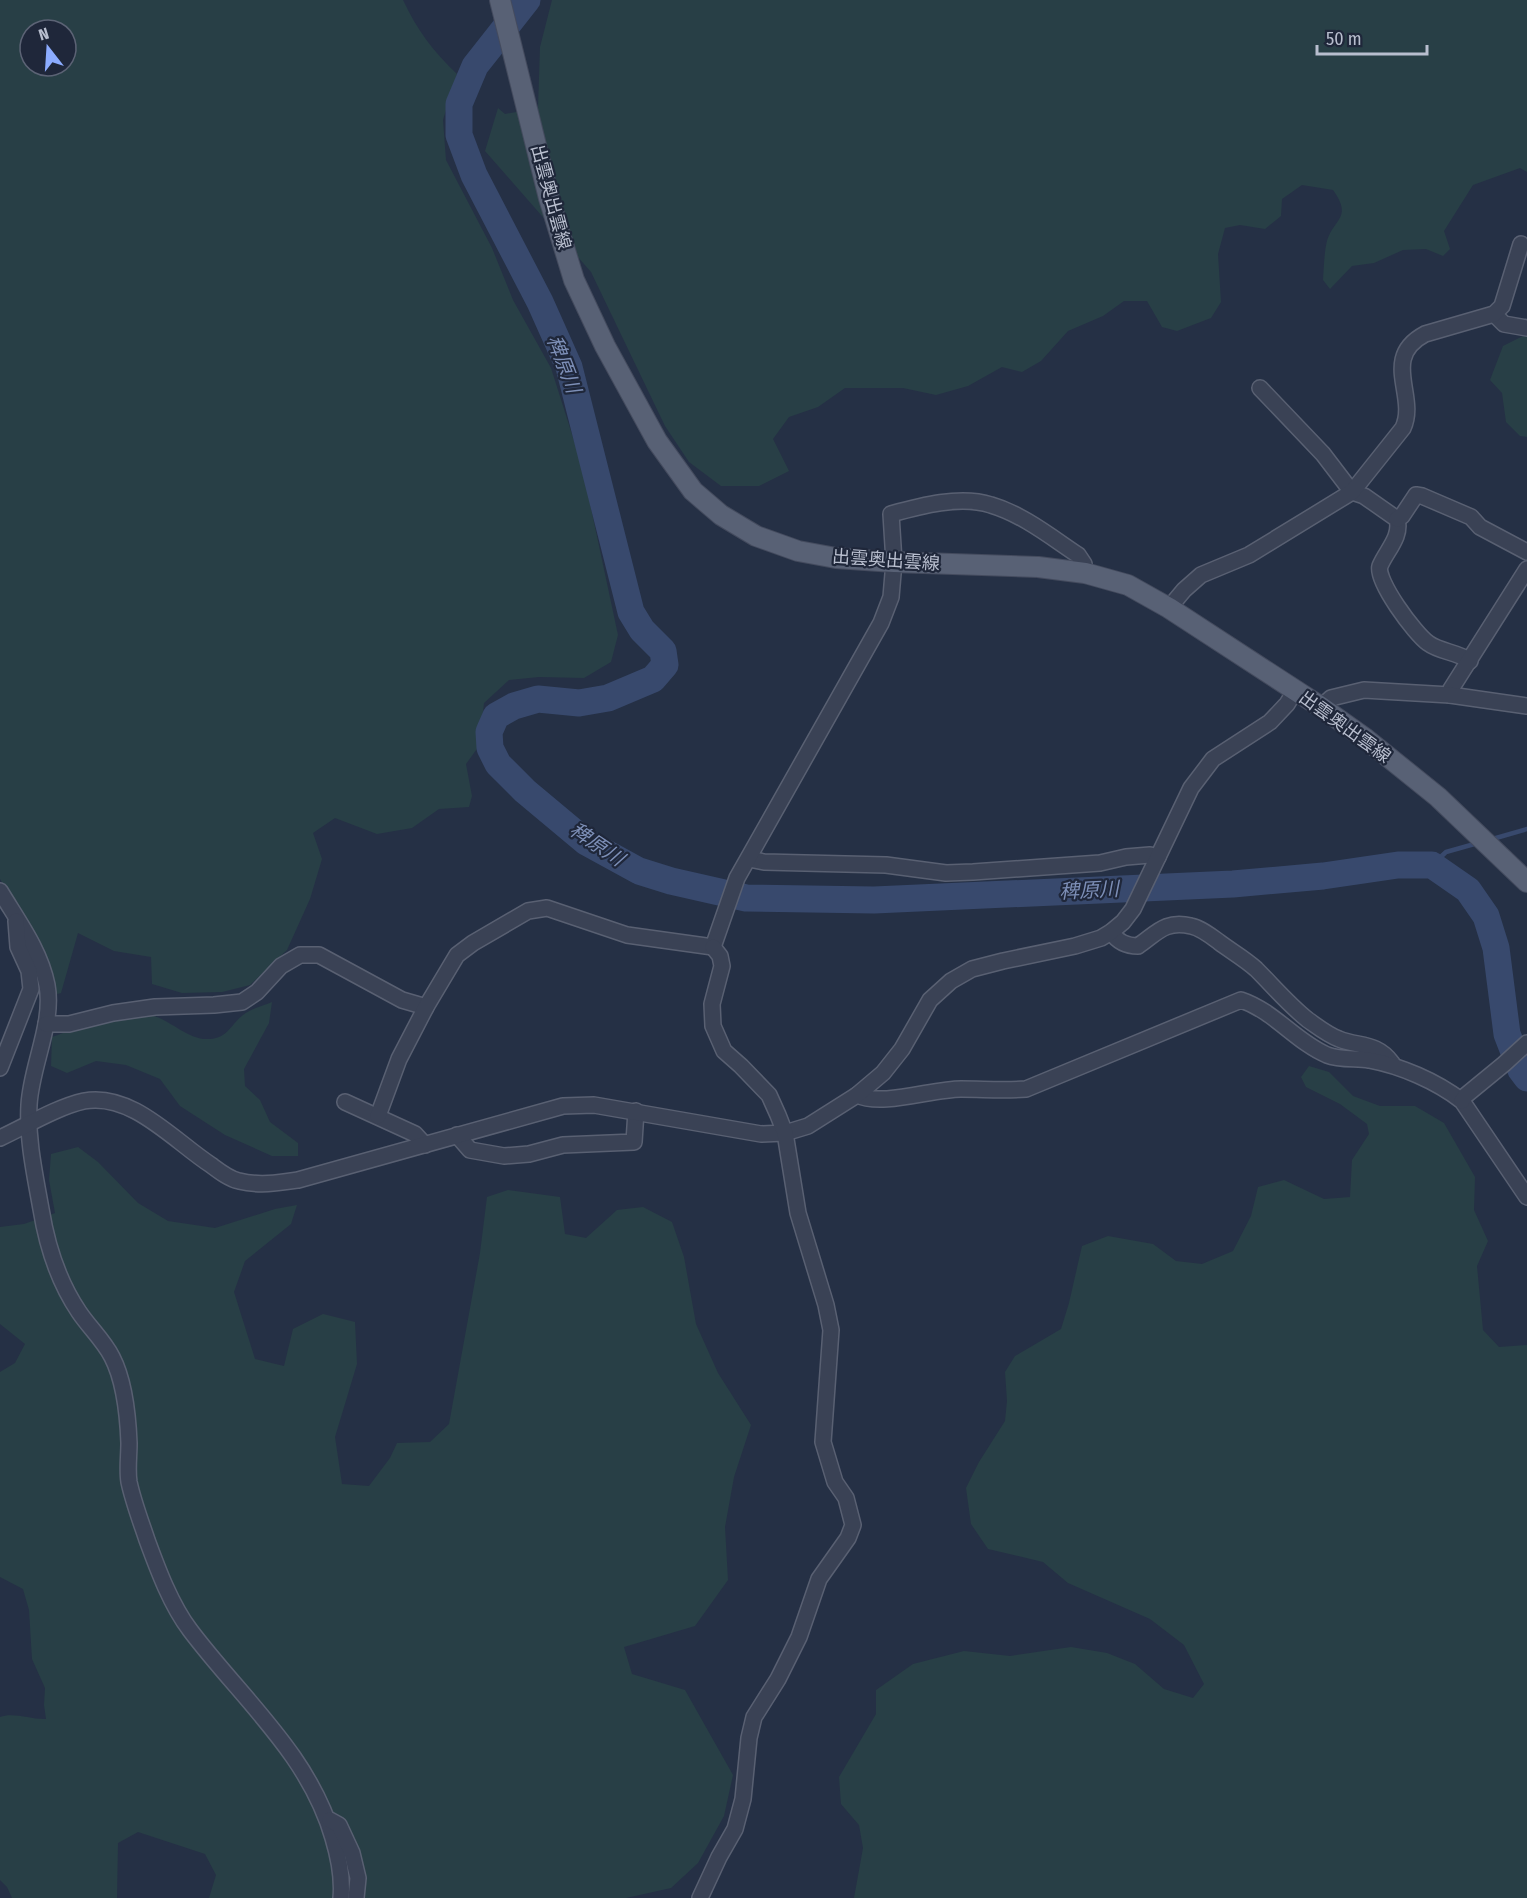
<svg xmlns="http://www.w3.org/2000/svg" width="1527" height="1898" viewBox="0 0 1527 1898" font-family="'Fira Sans Condensed','Noto Sans JP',sans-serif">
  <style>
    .green { fill: #283f46; fill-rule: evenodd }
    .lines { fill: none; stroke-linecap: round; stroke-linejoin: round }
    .stream { stroke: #38496d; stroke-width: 4.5 }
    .river { stroke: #38496d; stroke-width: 27 }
    .minor-casing { stroke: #596072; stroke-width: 18 }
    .major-casing { stroke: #444b5e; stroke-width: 22 }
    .minor { stroke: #3a4255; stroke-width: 15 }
    .major { stroke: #586175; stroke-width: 20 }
    .labels { text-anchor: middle; stroke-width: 4.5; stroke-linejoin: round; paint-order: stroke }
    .street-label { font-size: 18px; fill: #b8bece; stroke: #1f273a }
    .water-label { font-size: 20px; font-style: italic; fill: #7d8fb7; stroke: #1f273a }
  </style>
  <rect width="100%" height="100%" fill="#253045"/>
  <g class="green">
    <path d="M 0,0 L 403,0 C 417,30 433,51 457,74 L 443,120 L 446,160 L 492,248 L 513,300 L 551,368 L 582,466 L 618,635 L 611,662 L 584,678 L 539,677 L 509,680 L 484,703 L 479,746 L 466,764 L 472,796 L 469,807 L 439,809 L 412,828 L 377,834 L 335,818 L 313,833 L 322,859 L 310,899 L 287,950 L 250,985 L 222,992 L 182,993 L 152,984 L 151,957 L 114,951 L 78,933 L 61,993 L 53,995 L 29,927 L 0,879 ZM 30,30 L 66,30 L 66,66 L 30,66 Z"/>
    <path d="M 552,0 L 1527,0 L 1527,172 L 1520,168 L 1473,185 L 1444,231 L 1450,249 L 1443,256 L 1426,249 L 1403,250 L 1374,263 L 1352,266 L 1330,289 L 1323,280 C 1324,267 1324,253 1327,241 C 1334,218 1353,218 1333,190 L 1302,185 L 1282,199 L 1281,216 L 1265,229 L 1240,225 L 1225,228 L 1218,254 L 1221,302 L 1211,318 L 1177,331 L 1162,327 L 1147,301 L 1124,301 L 1103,316 L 1068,331 L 1041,361 L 1022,372 L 1002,367 L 968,386 L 936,395 L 903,388 L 845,388 L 818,407 L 789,417 L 773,439 L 789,471 L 759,486 L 721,486 L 689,462 L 665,426 L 591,272 L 485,151 L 498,108 L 505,114 L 538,108 L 540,47 Z"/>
    <path d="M 1523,336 L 1527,336 L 1527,437 L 1520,436 L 1506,422 L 1502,393 L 1490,380 L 1503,346 Z"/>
    <path d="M 272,1002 L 269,1023 L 244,1069 L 245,1086 L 260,1100 L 270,1122 L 298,1143 L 298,1156 L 272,1156 L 225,1135 L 180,1106 L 160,1079 L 126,1065 L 96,1061 L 67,1073 L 51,1066 L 52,1037 C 75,1029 123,1011 146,1014 C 169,1017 187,1041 210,1039 C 228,1038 231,1024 243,1015 C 250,1009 263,1006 272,1002 Z"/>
    <path d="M 1309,1066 L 1329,1072 L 1353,1096 L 1380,1106 L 1415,1106 L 1444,1123 L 1475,1177 L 1474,1210 L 1488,1241 L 1477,1266 L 1483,1330 L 1499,1347 L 1527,1345 L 1527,1898 L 854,1898 L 863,1848 L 859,1825 L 841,1804 L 839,1777 L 876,1714 L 876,1690 L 913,1664 L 964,1651 L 1010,1656 L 1071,1647 L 1107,1653 L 1135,1664 L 1164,1689 L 1193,1698 L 1204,1684 L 1184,1645 L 1150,1619 L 1068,1583 L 1043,1562 L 988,1549 L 971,1524 L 966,1488 L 979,1462 L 1005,1421 L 1007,1401 L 1005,1372 L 1015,1356 L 1061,1329 L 1069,1303 L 1082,1246 L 1108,1236 L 1153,1244 L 1176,1261 L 1202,1264 L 1233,1251 L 1251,1216 L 1258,1187 L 1284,1180 L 1324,1199 L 1350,1197 L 1352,1160 L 1369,1134 L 1367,1124 L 1340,1104 L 1306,1087 L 1301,1077 Z"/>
    <path d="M 78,1147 L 98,1162 L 138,1203 L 168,1221 L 215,1228 L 275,1209 L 297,1205 L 291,1224 L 245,1261 L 234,1292 L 255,1359 L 284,1366 L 293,1329 L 323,1314 L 355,1322 L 357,1364 L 335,1437 L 342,1484 L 369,1486 L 390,1458 L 397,1443 L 430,1442 L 449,1424 L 480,1253 L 487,1197 L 508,1190 L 560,1197 L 565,1234 L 586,1238 L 617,1210 L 643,1207 L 672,1222 L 684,1257 L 696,1324 L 718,1373 L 751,1425 L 734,1477 L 725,1527 L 728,1580 L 695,1626 L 624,1647 L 632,1674 L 685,1690 L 733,1775 L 724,1816 L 698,1863 L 671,1888 L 626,1898 L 209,1898 L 216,1875 L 205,1854 L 138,1832 L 118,1843 L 117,1898 L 12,1898 L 7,1887 L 0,1880 L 0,1717 C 14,1712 32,1720 46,1719 L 44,1705 L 45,1688 L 32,1659 L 29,1610 L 23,1589 L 0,1577 L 0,1372 L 15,1363 L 25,1344 L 0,1324 L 0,1227 L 24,1224 L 55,1213 L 49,1180 L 51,1154 Z"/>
  </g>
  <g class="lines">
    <g class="stream">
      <path d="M 1489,840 L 1527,829"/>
      <path d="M 1432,865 L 1446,852 L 1478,843"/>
    </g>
    <path class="river" d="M 527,0 L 475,66 L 459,104 L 459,135 L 474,175 L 540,302 L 569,367 L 631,612 L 642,630 L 663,651 L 665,665 L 653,679 L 608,698 L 579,703 L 538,699 L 514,706 L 496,716 L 489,732 L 490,748 L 498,764 L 525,791 L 586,842 L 639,871 L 671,881 L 746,898 L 874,900 L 1233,884 L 1323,876 L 1398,865 L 1432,865 L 1468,890 L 1486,916 L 1496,948 L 1507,1034 L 1521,1070 L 1527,1078"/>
    <defs>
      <g id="minor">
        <path d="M 1494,314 L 1504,324 L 1527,328"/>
        <path d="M 1260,388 L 1323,454 L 1352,492 L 1364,496 L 1397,519 C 1402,537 1386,551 1380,566 C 1375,580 1415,634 1428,643 C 1440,652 1458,652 1470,661"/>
        <path d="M 1397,519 L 1402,516 L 1416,495 L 1422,496 L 1471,517 L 1480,527 L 1527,552"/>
        <path d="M 1169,608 L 1184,590 L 1201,575 L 1249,555 L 1352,492 L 1403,428 C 1418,396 1380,358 1425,334 L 1494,314 L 1502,306 L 1521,244"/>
        <path d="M 1450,695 L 1451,689 L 1527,569"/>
        <path d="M 1321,707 L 1331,698 L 1364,690 L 1450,695 L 1527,706"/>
        <path d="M 749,859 L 764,862 L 886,865 L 946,873 L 973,872 L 1100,863 L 1126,857 L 1150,855 L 1158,857"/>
        <path d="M 0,891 C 18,921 40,950 47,985 C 54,1024 31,1066 29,1105 C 27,1140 35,1175 41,1209 C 47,1246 58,1281 79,1312 C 89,1327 104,1341 112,1357 C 124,1380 128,1417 129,1443 C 129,1456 127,1470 129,1482 C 133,1501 141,1522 147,1540 C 158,1570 171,1605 190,1630 C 241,1698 309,1754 333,1838 C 339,1858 343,1877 341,1898"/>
        <path d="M 1111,932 C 1118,942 1126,946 1138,946 C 1157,933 1165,920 1191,926 C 1201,928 1211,936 1219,942 C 1231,951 1245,959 1256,969 C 1273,986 1289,1005 1308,1020 C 1318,1027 1328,1035 1339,1039 C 1359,1047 1377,1042 1392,1063"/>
        <path d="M 713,947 L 737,878 L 881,623 L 891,597 L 894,562 L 891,514 C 920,506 960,495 991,505 C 1022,514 1051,537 1078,555 L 1084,564 L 1085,573"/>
        <path d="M 46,1024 L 69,1024 L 113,1013 L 155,1007 L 214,1005 L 242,1002 L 257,992 L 281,966 L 300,955 L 319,955 L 402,1000 L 426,1007"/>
        <path d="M 0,1068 L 31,989 L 29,971 L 18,947 L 16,921"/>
        <path d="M 857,1095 C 882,1107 932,1089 961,1089 C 984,1089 1003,1091 1026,1089 L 1241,1000 C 1274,1011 1296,1042 1327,1055 C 1340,1060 1356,1058 1369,1060 C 1401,1066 1436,1081 1462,1101 L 1527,1197"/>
        <path d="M 1462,1101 L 1465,1096 L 1504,1064 L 1527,1043"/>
        <path d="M 345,1102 L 415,1134 L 425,1145"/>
        <path d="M 378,1116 L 399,1059 L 426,1007 L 457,955 L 473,943 L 528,911 L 547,908 L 627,935 L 713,947"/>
        <path d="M 457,1135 L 470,1150 L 504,1156 L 529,1154 L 563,1145 L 634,1142 L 636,1111"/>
        <path d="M 0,1138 C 26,1126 57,1107 84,1101 C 132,1092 174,1141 211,1165 C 219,1171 229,1179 239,1181 C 259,1186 278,1183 298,1180 L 563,1106 L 594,1105 L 761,1134 L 785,1133 L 808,1126 L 857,1095 L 883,1073 L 902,1049 L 930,1000 L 951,981 L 972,969 L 1003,961 L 1075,946 L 1101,938 L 1111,932 L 1123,922 L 1133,909 L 1191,788 L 1213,759 L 1270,722 L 1287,704 L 1295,691"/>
        <path d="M 330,1820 L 339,1825 L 352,1853 L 358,1878 L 356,1898"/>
        <path d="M 700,1898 L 719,1857 L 735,1829 L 743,1799 L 749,1738 L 754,1717 L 778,1679 L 799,1637 L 819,1579 L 848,1538 L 853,1525 L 846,1498 L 835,1482 L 823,1442 L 831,1330 L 826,1305 L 798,1213 L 785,1133 L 778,1115 L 769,1095 L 741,1066 L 724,1051 L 713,1026 L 712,1004 L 722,966 L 720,956 L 713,947"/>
      </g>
      <path id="major" d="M 500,0 L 549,198 L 574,280 L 605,346 L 657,441 L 693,491 L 721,515 L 756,536 L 798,551 L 836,558 L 894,562 L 1038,567 L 1085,573 L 1128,585 L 1169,608 L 1321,707 L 1366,739 L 1438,797 L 1527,882"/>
    </defs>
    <use href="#minor" class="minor-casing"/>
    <use href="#major" class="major-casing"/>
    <use href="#minor" class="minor"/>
    <use href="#major" class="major"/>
  </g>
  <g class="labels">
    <g class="street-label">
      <text transform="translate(551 197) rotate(75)" y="6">出雲奥出雲線</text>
      <text transform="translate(886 560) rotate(4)" y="6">出雲奥出雲線</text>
      <text transform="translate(1345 727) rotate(36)" y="6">出雲奥出雲線</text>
    </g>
    <g class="water-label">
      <text transform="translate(564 364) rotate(69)" y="7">稗原川</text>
      <text transform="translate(597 844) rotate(34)" y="7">稗原川</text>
      <text transform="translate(1089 890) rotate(-3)" y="7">稗原川</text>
    </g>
  </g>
  <g transform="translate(48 48) rotate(343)"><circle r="28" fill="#1f273a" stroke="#5c6375" stroke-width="1.5"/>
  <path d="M0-4.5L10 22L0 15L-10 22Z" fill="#8cacff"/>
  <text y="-9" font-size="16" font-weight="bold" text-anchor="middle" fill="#b8bece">N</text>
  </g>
  <path d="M1317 45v9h110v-9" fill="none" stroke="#b8bece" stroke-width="3"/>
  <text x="1326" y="45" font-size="18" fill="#b8bece" stroke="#1f273a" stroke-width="4.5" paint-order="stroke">50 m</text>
</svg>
